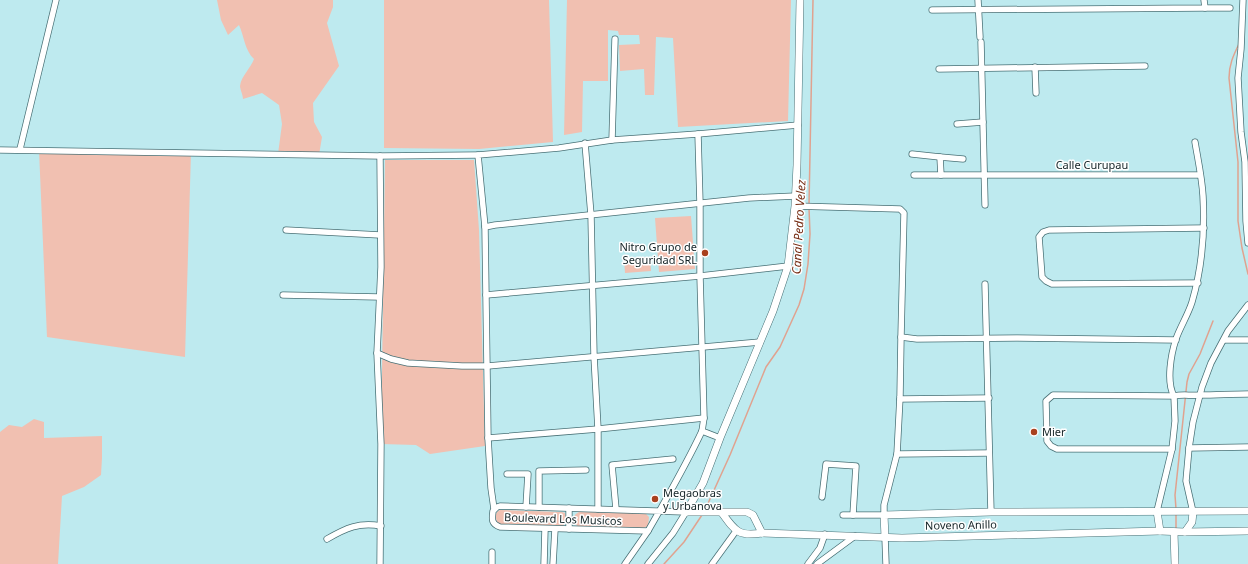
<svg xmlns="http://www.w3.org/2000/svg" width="1248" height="564" viewBox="0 0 1248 564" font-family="'Noto Sans',sans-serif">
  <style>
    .green { fill: #f1c0b1 }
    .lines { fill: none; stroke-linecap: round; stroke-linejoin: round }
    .stream { stroke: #e0a28f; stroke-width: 1.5 }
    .minor-casing { stroke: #487075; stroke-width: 7 }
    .tertiary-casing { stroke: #487075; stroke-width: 8 }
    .minor { stroke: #fff; stroke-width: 5.5 }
    .tertiary { stroke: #fff; stroke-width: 7 }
    .poi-dot { fill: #a9411f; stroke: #fff; stroke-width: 1.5 }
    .labels { text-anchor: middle; stroke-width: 3; stroke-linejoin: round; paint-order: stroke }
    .street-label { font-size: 11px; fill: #122225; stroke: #fff }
    .poi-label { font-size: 11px; fill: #122225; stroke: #fff; text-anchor: start }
    .water-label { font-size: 12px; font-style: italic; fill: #762d14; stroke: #fff }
  </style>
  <rect width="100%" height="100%" fill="#beeaef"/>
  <g class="green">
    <path d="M 217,0 L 333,0 L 333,7 L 327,23 L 339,66 L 313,103 L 314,122 L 322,137 L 319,155 L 278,154 L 282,124 L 279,105 L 262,93 L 243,99 C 243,95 240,89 240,86 C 241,76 251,68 254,59 C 245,51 244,36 239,25 L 228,35 L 221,20 Z"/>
    <path d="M 384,0 L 549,0 L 553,142 L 479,149 L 384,148 Z"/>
    <path d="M 567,0 L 791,0 L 788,121 L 678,127 L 673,38 L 656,37 L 654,95 L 645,95 L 644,69 L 620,71 L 619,45 L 640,44 L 639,35 L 619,35 L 618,31 L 608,30 L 608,81 L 583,81 L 582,132 L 564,135 Z"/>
    <path d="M 39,150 L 191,152 L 185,357 L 47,337 Z"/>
    <path d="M 385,160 L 474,160 L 479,230 L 485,446 L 430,454 L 416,445 L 381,444 Z"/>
    <path d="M 691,216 L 695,269 L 659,272 L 655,218 Z"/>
    <path d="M 650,257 L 651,271 L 625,273 L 624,259 Z"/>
    <path d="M 34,419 L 44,422 L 44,438 L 102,436 L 102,458 L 101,475 L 84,487 L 62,496 L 58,564 L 0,564 L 0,432 L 9,425 L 22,427 Z"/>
    <path d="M 500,510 L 562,512 L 565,513 C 566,518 566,524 562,527 L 499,524 L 497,522 C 495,516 495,512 500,510 Z"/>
    <path d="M 579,512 L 645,513 L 649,517 L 648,526 L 644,528 L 580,527 C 570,524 572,515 579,512 Z"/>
  </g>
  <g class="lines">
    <g class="stream">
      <path d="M 1239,44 C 1233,56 1229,65 1229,78 L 1238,162 L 1238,221 L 1242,248 L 1248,274"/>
      <path d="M 809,205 L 813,0"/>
      <path d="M 1176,509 L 1175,495 L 1187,382 L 1189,374 L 1200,354 L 1213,321"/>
      <path d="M 705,510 L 730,455 L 766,367 L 780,347 L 799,305 L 804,289 L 808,264 L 810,234 L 809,208"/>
      <path d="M 1176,513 L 1176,529"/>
      <path d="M 664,564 L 684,542 L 702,515"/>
    </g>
    <defs>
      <g id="minor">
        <path d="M 978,0 L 980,37"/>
        <path d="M 1243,0 L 1241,49 L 1238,78 L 1241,132 L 1245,162 L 1246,221 L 1248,243"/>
        <path d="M 1205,8 L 1230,8"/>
        <path d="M 932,10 L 1205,8 L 1204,0"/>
        <path d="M 981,42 L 985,205"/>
        <path d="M 1035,67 L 1036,93"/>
        <path d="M 939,69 L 1145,66"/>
        <path d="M 957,124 L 983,122"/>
        <path d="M 698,134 L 700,204 L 700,276 L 704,418 L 702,431 L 720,438"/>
        <path d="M 612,140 L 615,39"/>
        <path d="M 585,143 L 591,215 L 594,356 L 598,429 L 598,509"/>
        <path d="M 20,149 L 56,0"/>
        <path d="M 0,150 L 380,156 L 478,155"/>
        <path d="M 912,154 L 940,157"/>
        <path d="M 380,156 L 381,267 L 377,353 L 381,444 L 380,564"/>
        <path d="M 914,175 L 1200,175"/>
        <path d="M 941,175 L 940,157 L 963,159"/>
        <path d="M 795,206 L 900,209 L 904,213 L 901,337 L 900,397 L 897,454 L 884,505 L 884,515 L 843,515"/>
        <path d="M 485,227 L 495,225 L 749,198 L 796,196"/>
        <path d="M 286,230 L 380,235"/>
        <path d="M 1198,283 L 1052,284 L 1046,281 L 1042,277 L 1039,237 L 1043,232 L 1049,230 L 1204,228"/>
        <path d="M 985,284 L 991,512"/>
        <path d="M 283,295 L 379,297"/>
        <path d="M 486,295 L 700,276 L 788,266"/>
        <path d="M 901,337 L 917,339 L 1017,338 L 1176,340"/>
        <path d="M 1224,340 L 1248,340"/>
        <path d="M 377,353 L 391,359 L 408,363 L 462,366 L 488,366 L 760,342"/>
        <path d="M 900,399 L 989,398"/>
        <path d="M 488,438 L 598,429 L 704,418"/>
        <path d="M 1189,448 L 1248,447"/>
        <path d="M 1172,449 L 1057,449 L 1051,446 L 1047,441 L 1046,401 L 1053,395 L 1174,396 C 1183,394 1191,396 1200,395 C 1216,395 1232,394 1248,394"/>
        <path d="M 897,454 L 989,453"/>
        <path d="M 507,474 L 528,474 L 526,507"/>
        <path d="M 822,497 L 826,464 L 856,466 L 853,515"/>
        <path d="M 539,507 L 539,471 L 586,470"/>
        <path d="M 494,509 L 491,488 L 488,438 L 485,227 L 478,155 L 559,148 L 612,140 L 698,134 L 798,125"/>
        <path d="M 616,509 L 612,465 L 673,459"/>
        <path d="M 1157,511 L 1172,449 L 1175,421 L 1174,396 C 1166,382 1171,354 1176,339 C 1180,327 1188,315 1192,302 C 1202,268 1205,232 1203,196 C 1202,178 1198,160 1195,142"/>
        <path d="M 686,512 L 500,506 L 497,507 L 493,511 C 492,519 491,524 500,527 L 648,531 C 667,498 686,465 702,431"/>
        <path d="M 1193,512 L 1186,481 L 1189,448 L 1193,422 L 1202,387 L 1211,363 L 1228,331 L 1248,305"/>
        <path d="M 569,529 L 569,508"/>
        <path d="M 885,537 L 886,564"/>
        <path d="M 327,539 C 346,528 359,522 381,526"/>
        <path d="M 492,564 L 492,552"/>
        <path d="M 544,564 L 545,529"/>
        <path d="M 553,564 L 555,529"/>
        <path d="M 625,564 L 648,531"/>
        <path d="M 648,564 L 673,533 L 686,512"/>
        <path d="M 712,564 L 736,531"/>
        <path d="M 808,564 L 820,548 L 825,534"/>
        <path d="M 817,564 L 855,536"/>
      </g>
      <g id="tertiary">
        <path d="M 1157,511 L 1160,531 L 1185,532 L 1192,522 L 1193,512"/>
        <path d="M 686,512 L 703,483 L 720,438 L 773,311 L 788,266 L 795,206 L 797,165 L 800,0"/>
        <path d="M 686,512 L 747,512 L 753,515 L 762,533"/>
        <path d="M 722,513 C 735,531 739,537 762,533 L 902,538 L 1160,531"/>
        <path d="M 1174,532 L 1175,564"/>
        <path d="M 1185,532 L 1248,531"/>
        <path d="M 885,537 L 884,515 L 991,512 L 1248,511"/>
      </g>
    </defs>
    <use href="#minor" class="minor-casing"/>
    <use href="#tertiary" class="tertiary-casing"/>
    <use href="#minor" class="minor"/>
    <use href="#tertiary" class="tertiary"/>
  </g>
  <g class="poi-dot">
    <circle cx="705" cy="253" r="4"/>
    <circle cx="1034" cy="432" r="4"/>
    <circle cx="655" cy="499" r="4"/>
  </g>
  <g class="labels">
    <g class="street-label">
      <text x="1092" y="169">Calle Curupau</text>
      <text transform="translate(563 519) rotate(2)" y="4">Boulevard Los Musicos</text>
      <text transform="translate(961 525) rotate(-1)" y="4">Noveno Anillo</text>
    </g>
    <g class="poi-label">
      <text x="697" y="251" text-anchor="end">Nitro Grupo de<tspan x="697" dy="13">Seguridad SRL</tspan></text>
      <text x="1042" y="436">Mier</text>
      <text x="663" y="497">Megaobras<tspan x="663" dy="13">y Urbanova</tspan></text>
    </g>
    <g class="water-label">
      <text transform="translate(799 227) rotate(-87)" y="4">Canal Pedro Velez</text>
    </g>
  </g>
</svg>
